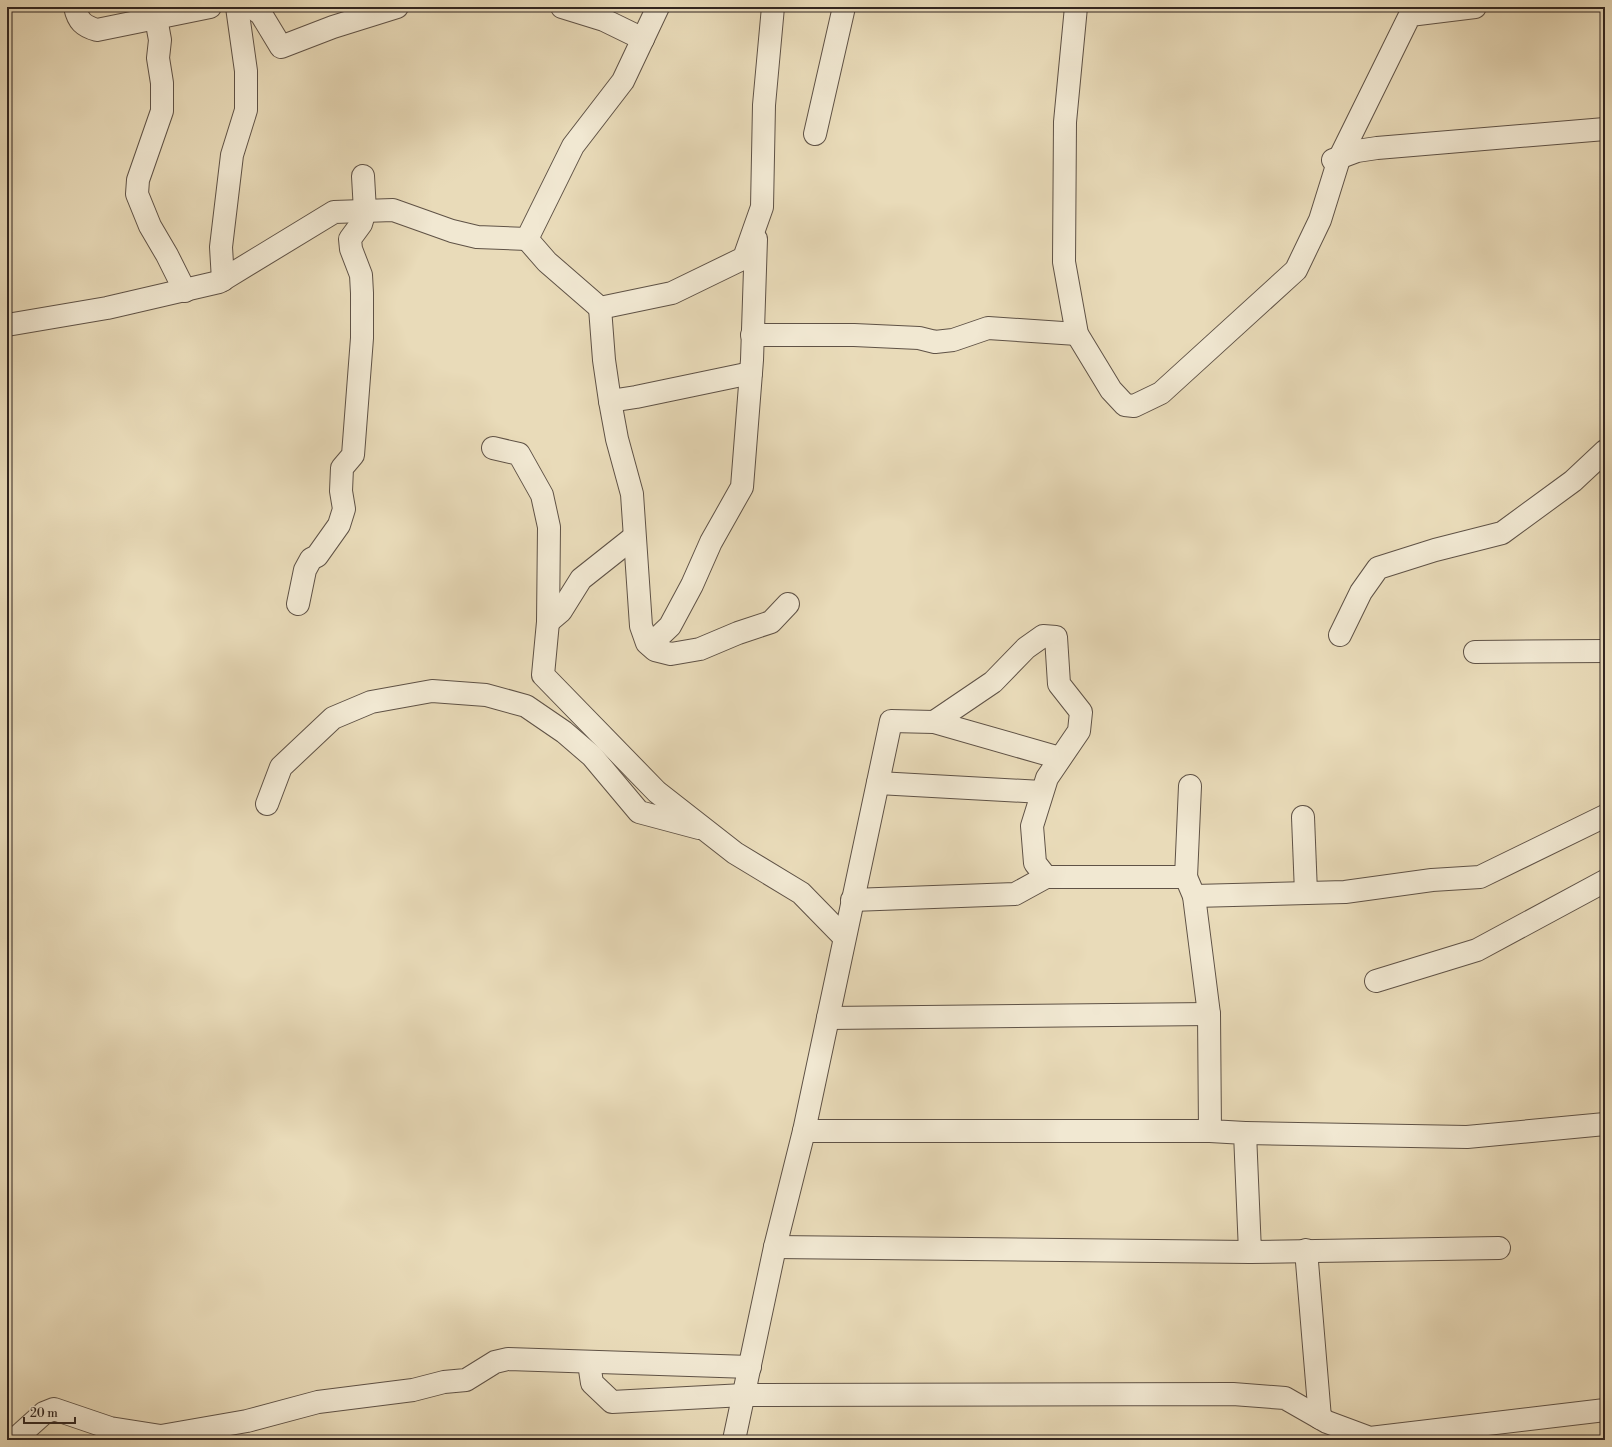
<svg xmlns="http://www.w3.org/2000/svg" width="1612" height="1447" viewBox="0 0 1612 1447" font-family="'Libre Bodoni',serif">
  <style>
    .lines { fill: none; stroke-linecap: round; stroke-linejoin: round }
    .minor-casing { stroke: #5f5246; stroke-width: 24 }
    .minor { stroke: #f1e8d2; stroke-width: 22 }
  </style>
  <rect width="100%" height="100%" fill="#e9dbb9"/>
  <filter id="stains"><feTurbulence type="fractalNoise" baseFrequency=".005" numOctaves="4"/><feColorMatrix values="0 0 0 0 .2 0 0 0 0 .09 0 0 0 0 .02 0 0 0 .5 -.17"/></filter>
  <radialGradient id="worn" r=".72"><stop offset=".6" stop-color="#630" stop-opacity="0"/><stop offset="1" stop-color="#630" stop-opacity=".3"/></radialGradient>
  <g class="lines">
    <defs>
      <g id="minor">
        <path d="M 75,7 C 78,21 83,26 97,30 L 210,7"/>
        <path d="M 251,7 L 261,14 L 281,47 L 333,27 L 397,7"/>
        <path d="M 562,7 L 604,20 L 643,39"/>
        <path d="M 1076,7 L 1065,122 L 1064,262 L 1077,334 L 1111,390 L 1125,405 L 1134,406 L 1161,393 L 1296,270 L 1320,220 L 1339,159 L 1410,15 L 1475,7"/>
        <path d="M 156,18 L 160,40 L 158,58 L 162,83 L 162,111 L 138,180 L 137,194 L 150,226 L 167,255 L 185,291"/>
        <path d="M 815,134 L 844,7"/>
        <path d="M 1333,160 L 1357,151 L 1377,148 L 1605,129"/>
        <path d="M 527,239 L 547,262 L 600,308 L 672,293 L 744,258 L 762,207 L 764,105 L 773,7"/>
        <path d="M 223,280 L 221,247 L 232,155 L 246,110 L 246,71 L 237,7"/>
        <path d="M 600,308 L 604,360 L 610,401 L 617,439 L 632,494 L 641,626 L 647,643 L 655,650 L 671,654 L 700,649 L 738,633 L 771,622 L 788,604"/>
        <path d="M 7,325 L 107,308 L 219,282 L 334,212 L 393,210 L 452,231 L 477,237 L 527,239 L 573,146 L 623,81 L 658,7"/>
        <path d="M 752,335 L 854,335 L 919,338 L 935,342 L 953,340 L 988,328 L 1077,334"/>
        <path d="M 610,401 L 636,397 L 751,373"/>
        <path d="M 493,448 L 519,454 L 542,495 L 549,527 L 548,622 L 543,675 L 657,792 L 735,853 L 801,893 L 844,937"/>
        <path d="M 298,604 L 305,570 L 311,559 L 317,556 L 339,525 L 344,509 L 341,491 L 342,468 L 353,455 L 362,338 L 362,293 L 361,275 L 351,249 L 350,239 L 361,224 L 365,211 L 363,176"/>
        <path d="M 548,622 L 561,611 L 581,579 L 634,537"/>
        <path d="M 1340,635 L 1361,592 L 1378,568 L 1435,550 L 1502,533 L 1573,481 L 1605,451"/>
        <path d="M 650,645 L 670,626 L 692,585 L 711,542 L 742,487 L 752,360 L 756,239"/>
        <path d="M 1475,652 L 1605,651"/>
        <path d="M 934,722 L 1060,758"/>
        <path d="M 878,783 L 1042,792"/>
        <path d="M 267,804 L 281,767 L 333,718 L 371,702 L 432,691 L 486,695 L 526,706 L 564,732 L 592,756 L 639,812 L 699,828"/>
        <path d="M 1303,817 L 1306,893"/>
        <path d="M 1186,877 L 1190,786"/>
        <path d="M 1194,896 L 1345,892 L 1432,880 L 1480,877 L 1605,816"/>
        <path d="M 852,900 L 1015,894 L 1046,877"/>
        <path d="M 1376,981 L 1477,950 L 1605,881"/>
        <path d="M 828,1018 L 1209,1014"/>
        <path d="M 804,1131 L 1210,1131"/>
        <path d="M 1245,1133 L 1467,1137 L 1605,1124"/>
        <path d="M 775,1247 L 1250,1252"/>
        <path d="M 1306,1250 L 1320,1418"/>
        <path d="M 589,1363 L 592,1383 L 612,1402 L 744,1395 L 1233,1394 L 1285,1398 L 1327,1422 L 1370,1438 L 1605,1410"/>
        <path d="M 14,1440 L 44,1413 L 54,1409 L 110,1428 L 161,1436 L 247,1421 L 318,1402 L 413,1390 L 444,1382 L 466,1380 L 495,1362 L 508,1359 L 750,1367"/>
        <path d="M 734,1440 L 775,1247 L 804,1131 L 891,721 L 934,722 L 993,682 L 1026,648 L 1043,636 L 1056,637 L 1059,684 L 1081,712 L 1079,731 L 1047,778 L 1032,826 L 1035,863 L 1046,877 L 1186,877 L 1194,896 L 1209,1014 L 1210,1131 L 1245,1133 L 1250,1252 L 1499,1248"/>
      </g>
    </defs>
    <use href="#minor" class="minor-casing"/>
    <use href="#minor" class="minor"/>
  </g>
  <rect width="1612" height="1447" fill="none" stroke="#e9dbb9" stroke-width="24"/>
  <rect x="8" y="8" width="1596" height="1431" fill="none" stroke="#312520" stroke-width="2"/>
  <rect x="12" y="12" width="1588" height="1423" fill="none" stroke="#312520"/>
  <path d="M24 1417v6h51v-6" fill="none" stroke="#312520" stroke-width="2"/>
  <text x="30" y="1417" font-size="12" fill="#312520" stroke="#f1e8d2" stroke-width="3" paint-order="stroke">20 m</text>
  <rect width="100%" height="100%" filter="url(#stains)"/>
  <rect width="100%" height="100%" fill="url(#worn)"/>
</svg>
